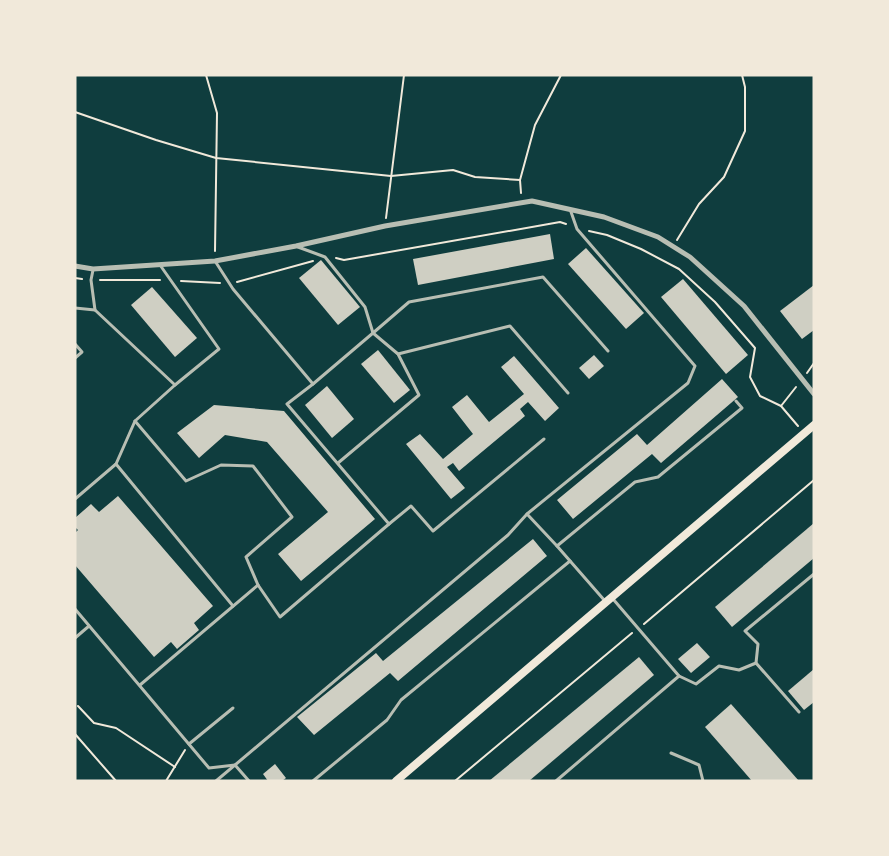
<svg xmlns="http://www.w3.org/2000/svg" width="889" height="856" viewBox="0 0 889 856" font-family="'PT Sans',sans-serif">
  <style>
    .building { fill: #cfcfc3 }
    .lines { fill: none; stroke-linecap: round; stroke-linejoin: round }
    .path { stroke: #f1e9da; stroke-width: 2 }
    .service { stroke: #b8beb3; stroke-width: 3 }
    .minor { stroke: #b8beb3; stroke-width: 5 }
    .secondary { stroke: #f1e9da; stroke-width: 8 }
  </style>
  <rect width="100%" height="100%" fill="#0f3d3e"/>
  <g class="building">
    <path d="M 550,234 L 554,259 L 418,285 L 413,259 Z"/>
    <path d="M 586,248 L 644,313 L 626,329 L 568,264 Z"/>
    <path d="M 321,260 L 360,307 L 338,325 L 299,278 Z"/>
    <path d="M 683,279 L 748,355 L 726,374 L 661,297 Z"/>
    <path d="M 814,285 L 814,330 L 802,339 L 780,311 Z"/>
    <path d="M 152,287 L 197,338 L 175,357 L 131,305 Z"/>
    <path d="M 378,350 L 410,390 L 394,403 L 361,364 Z"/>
    <path d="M 594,355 L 604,366 L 589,379 L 579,368 Z"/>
    <path d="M 514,356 L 559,408 L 545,421 L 528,402 L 520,409 L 525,416 L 459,471 L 453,463 L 447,467 L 465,488 L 451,499 L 406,444 L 420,434 L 443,459 L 473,434 L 452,407 L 467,395 L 489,422 L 524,394 L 501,367 Z"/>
    <path d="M 722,379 L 738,397 L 661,463 L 652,454 L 573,519 L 557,500 L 637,434 L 647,445 Z"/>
    <path d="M 327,386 L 354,419 L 332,438 L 305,405 Z"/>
    <path d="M 214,405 L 284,411 L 375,519 L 301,581 L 278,554 L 328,512 L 267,442 L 225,435 L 199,458 L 177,433 Z"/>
    <path d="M 118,496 L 213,606 L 194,623 L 199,630 L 177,649 L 171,642 L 154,657 L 75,565 L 75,533 L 78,530 L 75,527 L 75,518 L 91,504 L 99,512 Z"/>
    <path d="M 814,523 L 814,558 L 732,627 L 715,607 Z"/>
    <path d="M 533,539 L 547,556 L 398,681 L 390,673 L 314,735 L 297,717 L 376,653 L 383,661 Z"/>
    <path d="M 697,643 L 710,657 L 691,673 L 678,659 Z"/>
    <path d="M 639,657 L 654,675 L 529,781 L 489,781 Z"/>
    <path d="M 814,669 L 814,702 L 804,710 L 788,691 Z"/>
    <path d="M 731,704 L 799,781 L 752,781 L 705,727 Z"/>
    <path d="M 275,764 L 286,778 L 282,781 L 268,781 L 263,774 Z"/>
  </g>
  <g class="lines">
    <g class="path">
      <path d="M 206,75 L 217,113 L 215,251"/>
      <path d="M 75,112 L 156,140 L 216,158 L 391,176 L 453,170 L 475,177 L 520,180"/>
      <path d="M 521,193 L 520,180 L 535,125 L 561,75"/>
      <path d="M 386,218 L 404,75"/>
      <path d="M 589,231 L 607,235 L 641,249 L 679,269 L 715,302 L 755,348 L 750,377 L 760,396 L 781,406 L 798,426"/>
      <path d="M 677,240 L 699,204 L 724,177 L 745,131 L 745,87 L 742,75"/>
      <path d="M 336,258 L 344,260 L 560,222 L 566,224"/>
      <path d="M 75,278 L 82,279"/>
      <path d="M 100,280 L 160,280"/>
      <path d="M 181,281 L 220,283"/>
      <path d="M 237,282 L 313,261"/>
      <path d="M 807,373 L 814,363"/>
      <path d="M 781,406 L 796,387"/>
      <path d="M 644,624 L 814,480"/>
      <path d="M 78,706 L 94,723 L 116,728 L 175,767"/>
      <path d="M 75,734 L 116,781"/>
      <path d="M 166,781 L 185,750"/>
      <path d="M 455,781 L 632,633"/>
    </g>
    <g class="service">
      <path d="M 215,261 L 233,289 L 313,384"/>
      <path d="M 160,265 L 219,349 L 175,385"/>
      <path d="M 75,308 L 95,310"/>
      <path d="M 75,344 L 82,352 L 75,358"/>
      <path d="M 398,354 L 510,326 L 568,393"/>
      <path d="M 135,421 L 186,481 L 221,465 L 253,466 L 292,517 L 246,557 L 258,585 L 280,617 L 389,524 L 287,404 L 313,384 L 373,333 L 365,307 L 325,257 L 298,247"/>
      <path d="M 338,463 L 419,395 L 398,354 L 373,333 L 409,302 L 543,277 L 608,351"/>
      <path d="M 116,464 L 233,606"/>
      <path d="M 75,499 L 116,464 L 135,421 L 175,385 L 95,310 L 91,280 L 93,270"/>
      <path d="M 527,514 L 557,546"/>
      <path d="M 389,524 L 411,506 L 433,531 L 544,439"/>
      <path d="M 605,601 L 557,546 L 635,482 L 658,477 L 742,408 L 736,401"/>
      <path d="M 75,609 L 209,768 L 235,765 L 249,781"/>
      <path d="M 75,638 L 89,626"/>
      <path d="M 679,676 L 696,684 L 719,666 L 739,670 L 756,663"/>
      <path d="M 140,685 L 258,585"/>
      <path d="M 799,712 L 756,663 L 758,644 L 745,631 L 814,574"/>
      <path d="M 189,744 L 233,708"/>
      <path d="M 671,753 L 699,765 L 703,781"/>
      <path d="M 216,781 L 508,535 L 527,514 L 688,383 L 695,366 L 577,229 L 570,209"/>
      <path d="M 313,781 L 387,720 L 401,700 L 570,561"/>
      <path d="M 556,781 L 679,676 L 613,599"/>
    </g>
    <path class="minor" d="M 75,266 L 93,269 L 215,261 L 296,246 L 385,226 L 532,201 L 604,217 L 658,237 L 690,257 L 744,306 L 814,394"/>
    <path class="secondary" d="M 396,781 L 814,425"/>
  </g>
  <rect width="889" height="856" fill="none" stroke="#f1e9da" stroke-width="153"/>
</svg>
